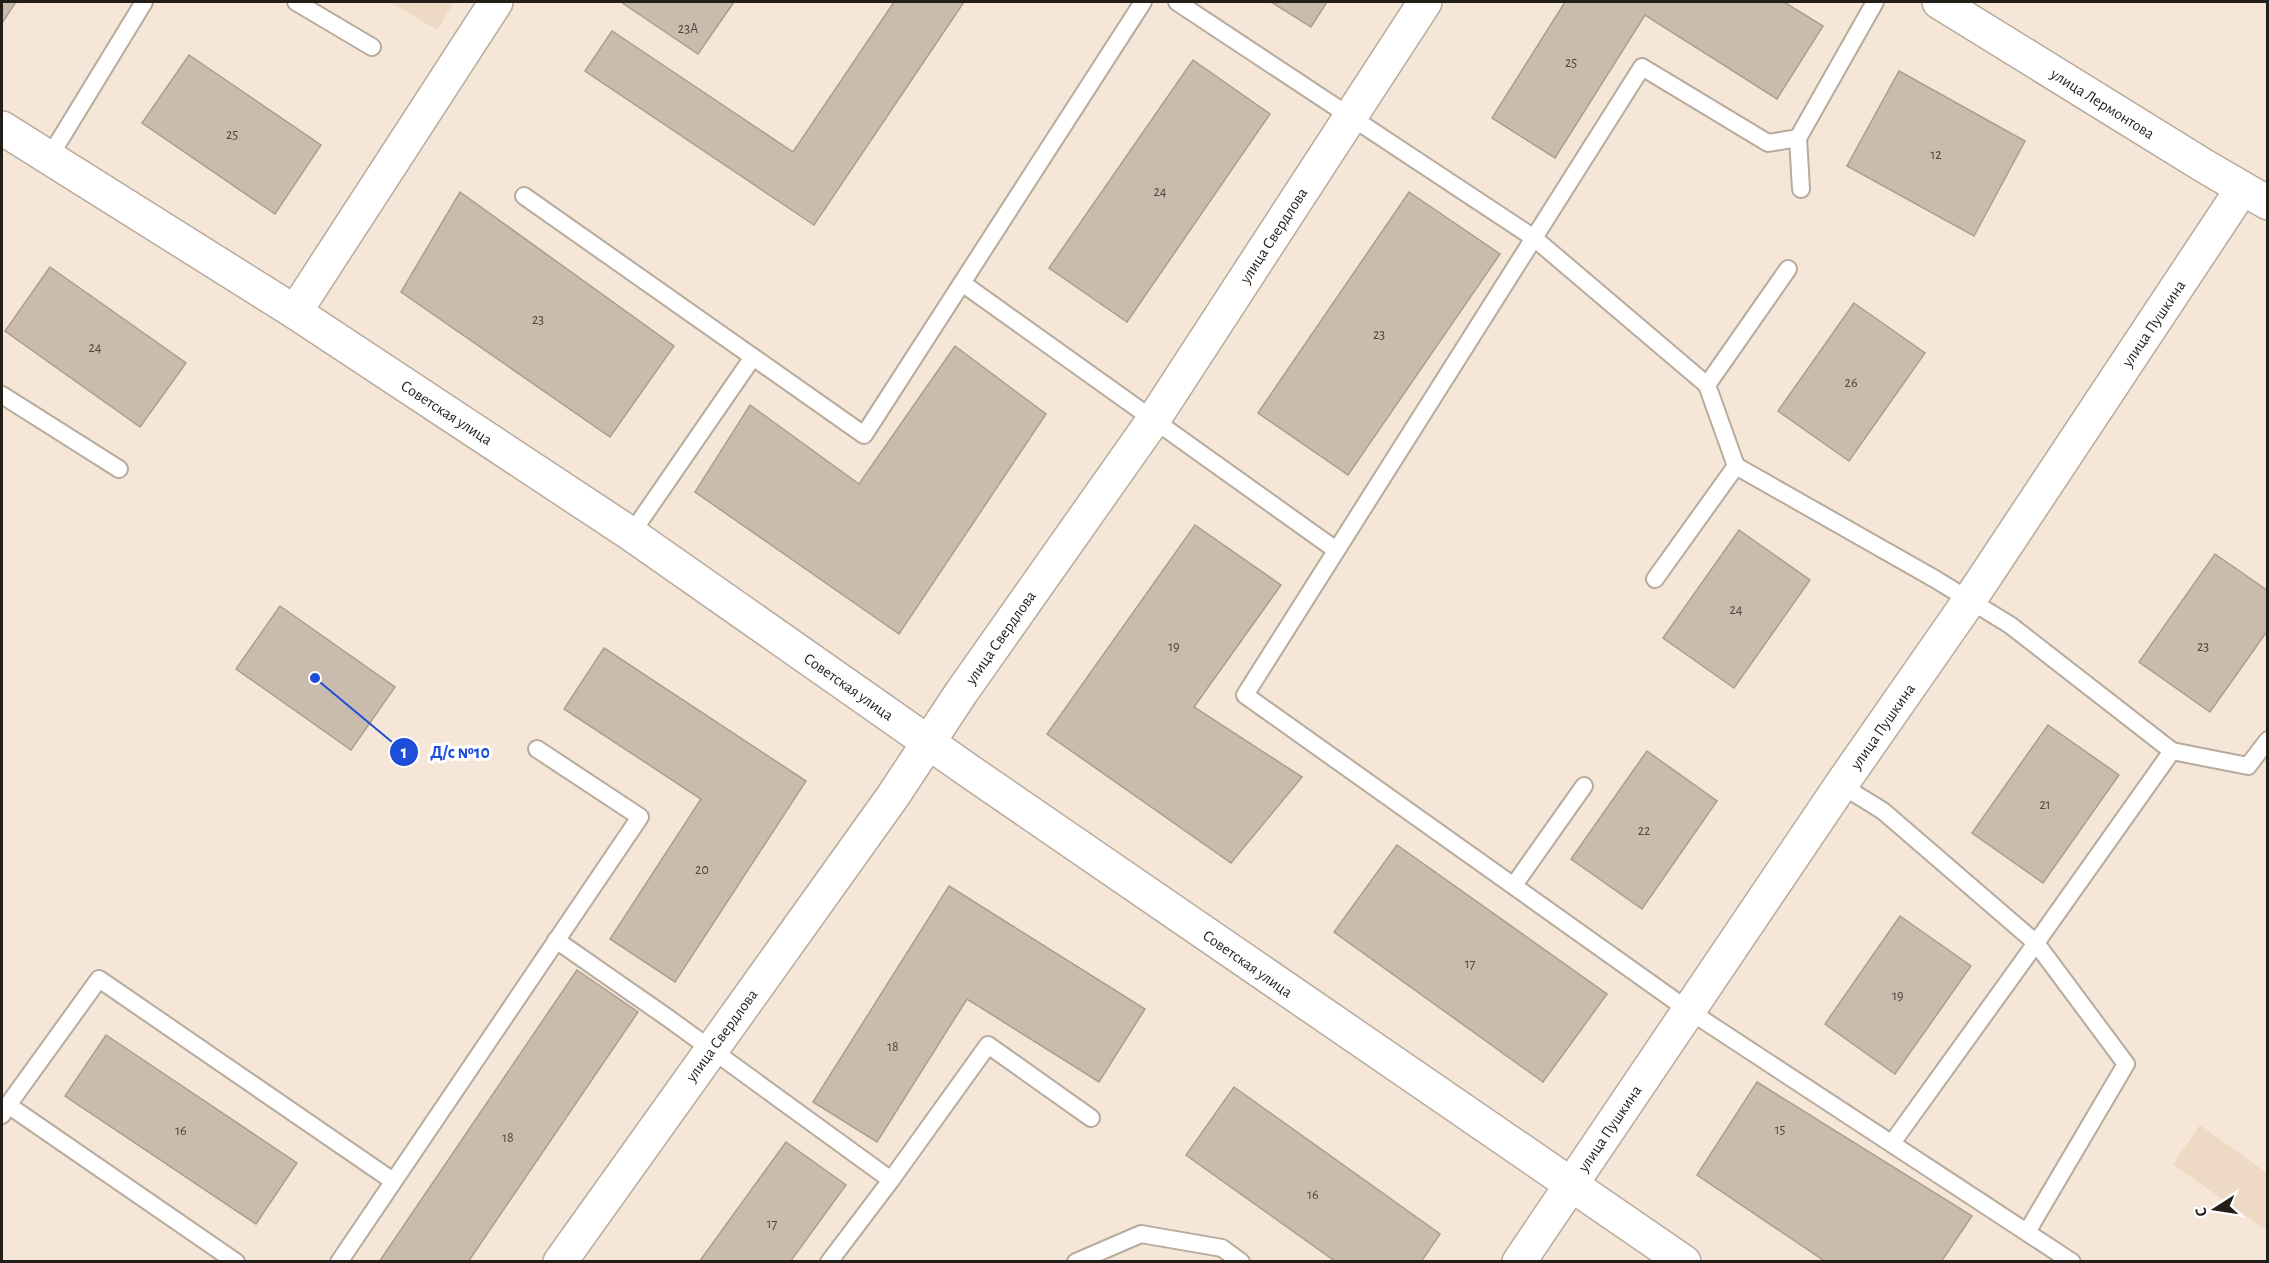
<svg xmlns="http://www.w3.org/2000/svg" width="2269" height="1263" viewBox="0 0 2269 1263" font-family="'Alegreya Sans',sans-serif">
  <style>
    .built { fill: #eed9c4 }
    .building { fill: #cabcad; stroke: #ab9e8f; stroke-width: 1.5 }
    .lines { fill: none; stroke-linecap: round; stroke-linejoin: round }
    .lane-casing { stroke: #b8aa9c; stroke-width: 20 }
    .street-casing { stroke: #b8aa9c; stroke-width: 36 }
    .secondary-casing { stroke: #b8aa9c; stroke-width: 36 }
    .lane { stroke: #fff; stroke-width: 16 }
    .street { stroke: #fff; stroke-width: 33 }
    .secondary { stroke: #fff; stroke-width: 33 }
    .labels { text-anchor: middle; stroke-width: 6; stroke-linejoin: round; paint-order: stroke }
    .number-label { font-size: 14px; fill: #4e463e }
    .street-label { font-size: 16px; fill: #241e19; stroke: #fff }
    .leader { fill: none; stroke: #1d4ed8; stroke-width: 2 }
    .callout-dot { fill: #1d4ed8; stroke: #fff; stroke-width: 2 }
    .mark-label { font-size: 18px; text-anchor: middle; font-weight: bold; fill: #fff }
    .callout-label { font-size: 18px; text-anchor: middle; font-weight: bold; fill: #1d4ed8; stroke: #fff; stroke-width: 6; stroke-linejoin: round; paint-order: stroke }
  </style>
  <rect width="100%" height="100%" fill="#f5e6d7"/>
  <g class="built">
    <path d="M 390,2 L 454,2 L 437,30 Z"/>
    <path d="M 2200,1125 L 2267,1173 L 2267,1231 L 2173,1164 Z"/>
  </g>
  <g class="building">
    <path d="M 2,2 L 16,2 L 2,23 Z"/>
    <path d="M 621,2 L 734,2 L 698,54 Z"/>
    <path d="M 894,2 L 964,2 L 814,225 L 585,71 L 612,31 L 793,152 Z"/>
    <path d="M 1271,2 L 1327,2 L 1311,27 Z"/>
    <path d="M 1565,2 L 1784,2 L 1823,26 L 1777,99 L 1645,15 L 1555,158 L 1492,118 Z"/>
    <path d="M 189,55 L 321,145 L 275,214 L 142,123 Z"/>
    <path d="M 1193,60 L 1270,114 L 1127,322 L 1049,268 Z"/>
    <path d="M 1899,71 L 2025,141 L 1974,236 L 1847,166 Z"/>
    <path d="M 460,192 L 674,346 L 610,437 L 401,292 Z"/>
    <path d="M 1409,192 L 1500,254 L 1348,475 L 1258,413 Z"/>
    <path d="M 50,267 L 186,363 L 140,427 L 5,331 Z"/>
    <path d="M 1854,303 L 1925,353 L 1849,461 L 1778,411 Z"/>
    <path d="M 955,346 L 1046,414 L 899,634 L 695,492 L 750,405 L 859,484 Z"/>
    <path d="M 1195,525 L 1281,585 L 1194,707 L 1302,777 L 1231,863 L 1047,734 Z"/>
    <path d="M 1739,530 L 1810,580 L 1734,688 L 1663,638 Z"/>
    <path d="M 2215,554 L 2268,591 L 2268,630 L 2210,712 L 2139,662 Z"/>
    <path d="M 280,606 L 395,687 L 351,750 L 236,669 Z"/>
    <path d="M 604,648 L 806,781 L 675,982 L 610,939 L 701,799 L 564,709 Z"/>
    <path d="M 2048,725 L 2119,775 L 2043,883 L 1972,833 Z"/>
    <path d="M 1647,751 L 1717,801 L 1642,909 L 1571,859 Z"/>
    <path d="M 1397,845 L 1607,994 L 1543,1082 L 1334,932 Z"/>
    <path d="M 949,886 L 1145,1009 L 1099,1082 L 967,999 L 877,1142 L 813,1102 Z"/>
    <path d="M 1900,916 L 1971,966 L 1895,1074 L 1825,1024 Z"/>
    <path d="M 577,970 L 638,1012 L 468,1262 L 379,1262 Z"/>
    <path d="M 106,1035 L 297,1163 L 256,1224 L 65,1096 Z"/>
    <path d="M 1757,1082 L 1972,1216 L 1941,1262 L 1826,1262 L 1697,1175 Z"/>
    <path d="M 1234,1087 L 1440,1234 L 1421,1262 L 1336,1262 L 1186,1155 Z"/>
    <path d="M 786,1142 L 846,1185 L 790,1262 L 699,1262 Z"/>
  </g>
  <g class="lines">
    <defs>
      <g id="lane">
        <path d="M 296,2 L 372,47"/>
        <path d="M 1177,2 L 1534,238 L 1707,385"/>
        <path d="M 1798,138 L 1768,143 L 1642,67 L 1245,695 L 1688,1010 L 2072,1262"/>
        <path d="M 50,156 L 144,2"/>
        <path d="M 1801,189 L 1798,138 L 1875,2"/>
        <path d="M 524,196 L 864,435 L 1143,2"/>
        <path d="M 1788,269 L 1707,385 L 1736,466 L 1935,579 L 2010,625 L 2172,751 L 2248,766 L 2268,740"/>
        <path d="M 962,283 L 1336,550"/>
        <path d="M 2,395 L 119,469"/>
        <path d="M 631,534 L 753,357"/>
        <path d="M 1655,579 L 1736,466"/>
        <path d="M 1841,785 L 1883,811 L 2036,943 L 1892,1143"/>
        <path d="M 1514,885 L 1584,786"/>
        <path d="M 556,940 L 668,1018 L 891,1180"/>
        <path d="M 8,1105 L 99,979 L 393,1181"/>
        <path d="M 2,1115 L 8,1105 L 236,1262"/>
        <path d="M 2027,1232 L 2126,1064 L 2036,943 L 2172,751"/>
        <path d="M 339,1262 L 640,817 L 537,749"/>
        <path d="M 829,1262 L 891,1180 L 988,1045 L 1091,1118"/>
        <path d="M 1076,1262 L 1141,1234 L 1222,1248 L 1241,1262"/>
      </g>
      <g id="street">
        <path d="M 1939,2 L 2206,167 L 2268,203"/>
        <path d="M 295,312 L 496,2"/>
        <path d="M 560,1262 L 893,796 L 961,693 L 1154,419 L 1425,2"/>
        <path d="M 1519,1262 L 1841,785 L 1969,601 L 2242,189"/>
      </g>
      <path id="secondary" d="M 2,128 L 295,312 L 631,534 L 972,773 L 1684,1262"/>
    </defs>
    <use href="#lane" class="lane-casing"/>
    <use href="#street" class="street-casing"/>
    <use href="#secondary" class="secondary-casing"/>
    <use href="#lane" class="lane"/>
    <use href="#street" class="street"/>
    <use href="#secondary" class="secondary"/>
  </g>
  <g class="labels">
    <g class="number-label">
      <text x="688" y="33">23А</text>
      <text x="1571" y="67">25</text>
      <text x="232" y="139">25</text>
      <text x="1936" y="159">12</text>
      <text x="1160" y="196">24</text>
      <text x="538" y="324">23</text>
      <text x="1379" y="339">23</text>
      <text x="95" y="352">24</text>
      <text x="1851" y="387">26</text>
      <text x="1736" y="614">24</text>
      <text x="1174" y="651">19</text>
      <text x="2203" y="651">23</text>
      <text x="2045" y="809">21</text>
      <text x="1644" y="835">22</text>
      <text x="702" y="874">20</text>
      <text x="1470" y="968">17</text>
      <text x="1898" y="1000">19</text>
      <text x="893" y="1051">18</text>
      <text x="1780" y="1134">15</text>
      <text x="181" y="1135">16</text>
      <text x="508" y="1142">18</text>
      <text x="1313" y="1199">16</text>
      <text x="772" y="1228">17</text>
    </g>
    <g class="street-label">
      <text transform="translate(2103 103) rotate(32)" y="6">улица Лермонтова</text>
      <text transform="translate(1273 235) rotate(-57)" y="6">улица Свердлова</text>
      <text transform="translate(2153 323) rotate(-56)" y="6">улица Пушкина</text>
      <text transform="translate(447 412) rotate(33)" y="6">Советская улица</text>
      <text transform="translate(1000 637) rotate(-55)" y="6">улица Свердлова</text>
      <text transform="translate(849 686) rotate(35)" y="6">Советская улица</text>
      <text transform="translate(1882 726) rotate(-55)" y="6">улица Пушкина</text>
      <text transform="translate(1248 963) rotate(35)" y="6">Советская улица</text>
      <text transform="translate(721 1035) rotate(-54)" y="6">улица Свердлова</text>
      <text transform="translate(1609 1128) rotate(-56)" y="6">улица Пушкина</text>
    </g>
  </g>
  <path class="leader" d="M315 678L404 752"/>
  <g class="callout-dot">
    <circle cx="315" cy="678" r="6"/>
    <circle cx="404" cy="752" r="15"/>
  </g>
  <g class="mark-label">
    <text x="404" y="758">1</text>
  </g>
  <g class="callout-label">
    <text x="460" y="758">Д/с №10</text>
  </g>
  <rect width="2269" height="1263" fill="none" stroke="#241e19" stroke-width="6"/>
  <g transform="translate(2215 1209) rotate(258)" stroke="#ffffff" stroke-width="4.5" paint-order="stroke">
  <path d="M0-4.5L10 22L0 15L-10 22Z" fill="#241e19"/>
  <text y="-9" font-size="16" font-weight="bold" text-anchor="middle" fill="#241e19">С</text>
  </g>
</svg>
